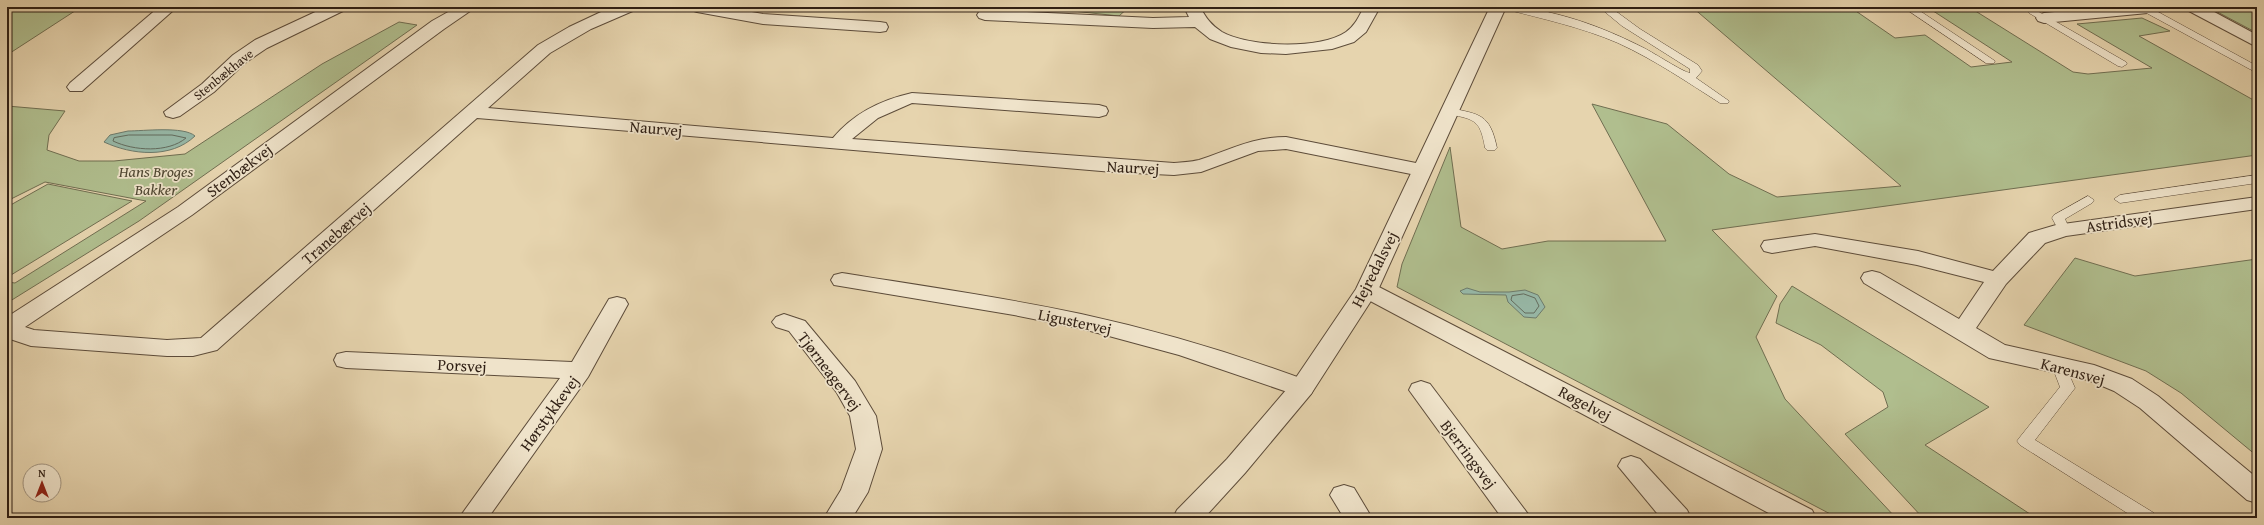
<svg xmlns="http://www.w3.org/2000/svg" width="2264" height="525" viewBox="0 0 2264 525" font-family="'Gentium Book Plus',serif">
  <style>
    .green { fill: #b0be8e; stroke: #706e51 }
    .water { fill: #97b8a7; stroke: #6d7b6c }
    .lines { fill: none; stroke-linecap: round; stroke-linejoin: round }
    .shore { stroke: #636c5e; stroke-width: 1 }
    .service-casing { stroke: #5d4c3a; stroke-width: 1 }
    .minor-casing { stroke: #5d4c3a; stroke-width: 2 }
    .tertiary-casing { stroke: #5d4c3a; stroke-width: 2 }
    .service { fill: #efe3ca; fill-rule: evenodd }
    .minor { fill: #efe3ca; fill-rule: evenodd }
    .tertiary { fill: #efe3ca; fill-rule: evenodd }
    .labels { text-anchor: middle; stroke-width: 3.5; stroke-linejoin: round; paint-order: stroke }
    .far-street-label { font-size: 13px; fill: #2f1f14; stroke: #efe3ca }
    .street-label { font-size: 16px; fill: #2f1f14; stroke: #efe3ca }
    .park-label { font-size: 16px; font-style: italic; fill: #4f4732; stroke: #efe3ca }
  </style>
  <rect width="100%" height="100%" fill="#e6d4ae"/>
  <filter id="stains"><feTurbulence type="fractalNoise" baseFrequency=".005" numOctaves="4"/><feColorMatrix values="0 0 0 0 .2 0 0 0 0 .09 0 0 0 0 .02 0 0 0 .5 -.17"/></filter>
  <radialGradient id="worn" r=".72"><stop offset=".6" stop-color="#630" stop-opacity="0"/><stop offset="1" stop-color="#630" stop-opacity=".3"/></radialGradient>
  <g class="green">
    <path d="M 7,7 L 81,7 L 7,55 Z"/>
    <path d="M 1036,7 L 1129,7 L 1119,16 Z"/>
    <path d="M 1692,7 L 1744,7 L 1752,9 L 1781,10 L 1804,7 L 1850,7 L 1895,38 L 1925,35 L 1971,67 L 2012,62 L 1927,7 L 1969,7 L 2073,72 L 2088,74 L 2152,68 L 2077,24 L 2142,18 L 2170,31 L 2139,36 L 2257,102 L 2257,155 L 1712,230 L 1777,296 L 1756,337 L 1785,399 L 1896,518 L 1838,518 L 1397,287 L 1402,264 L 1450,147 L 1461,227 L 1502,249 L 1548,241 L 1666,241 L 1592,104 L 1667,124 L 1729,174 L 1777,197 L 1901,186 Z"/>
    <path d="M 2208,7 L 2257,7 L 2257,33 Z"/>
    <path d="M 399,22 L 417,25 L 139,221 L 7,303 L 7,282 L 15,283 L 146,201 L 45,182 L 7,201 L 7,106 L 65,111 L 49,135 L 47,150 L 79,161 L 114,161 L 185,154 L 322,64 Z"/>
    <path d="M 48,184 L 132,201 L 11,275 L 7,274 L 7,207 Z"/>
    <path d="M 2075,258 L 2135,276 L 2257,259 L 2257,456 L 2181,393 L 2146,371 L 2024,325 Z"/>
    <path d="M 1792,286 L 1989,407 L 1925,445 L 2036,518 L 1923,518 L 1845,434 L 1888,407 L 1883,392 L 1821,345 L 1776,323 L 1780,304 Z"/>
  </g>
  <g class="water">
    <path d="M 128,131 C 143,131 184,126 195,136 C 171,159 132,155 104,142 L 110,135 Z"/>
    <path d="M 1467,288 L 1480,292 L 1509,292 L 1525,290 L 1538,295 L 1545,307 L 1536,318 L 1524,317 L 1508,302 L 1506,295 L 1463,294 L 1460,291 Z"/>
  </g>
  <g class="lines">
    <g class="shore">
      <path d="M 129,135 L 172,135 L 186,138 C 168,153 134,151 113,141 L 114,138 Z"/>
      <path d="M 1524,294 L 1535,298 L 1539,306 L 1534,313 L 1525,313 L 1511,300 L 1512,296 Z"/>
    </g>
    <defs>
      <g id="service">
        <path d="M 1503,7 C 1551,7 1603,27 1644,48 C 1654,53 1683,72 1690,73 L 1690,69 L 1622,26 L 1599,7 L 1610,7 L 1640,29 L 1698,65 L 1702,71 L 1696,78 L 1729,101 L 1728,103 L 1720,103 C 1687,82 1655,60 1618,43 C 1581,27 1543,19 1505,9 Z"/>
        <path d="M 1903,7 L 1914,7 L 1995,61 L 1994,63 L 1986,63 Z"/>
        <path d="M 2062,7 L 2074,7 L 2085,14 L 2083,16 L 2077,16 Z"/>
        <path d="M 2140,7 L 2149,7 L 2257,66 L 2257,73 L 2141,10 Z"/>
        <path d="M 2032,8 L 2126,62 L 2127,64 L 2122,67 L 2118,66 L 2029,13 L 2027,11 Z"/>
        <path d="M 1449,108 C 1480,114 1490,114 1497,148 L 1495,150 L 1487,150 L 1485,148 C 1480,117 1473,120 1445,113 L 1444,111 Z"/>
        <path d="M 2257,175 L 2257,183 L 2120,203 L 2114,199 L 2120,195 Z"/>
        <path d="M 2088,196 L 2094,200 L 2092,203 L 2065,219 L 2070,230 L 2068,233 L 2060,233 L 2052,218 L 2054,215 Z"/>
        <path d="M 2059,361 L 2064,363 L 2075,388 L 2035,440 L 2154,513 L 2156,518 L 2135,518 L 2020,445 L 2017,441 L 2020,437 L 2060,387 L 2052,366 L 2054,363 Z"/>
      </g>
      <g id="minor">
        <path d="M 159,7 L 177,7 L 82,91 L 70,91 L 67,87 L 70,83 Z"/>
        <path d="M 326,7 L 347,7 L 345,10 L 267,48 L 245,63 L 214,92 L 180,116 L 173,118 L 166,116 L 164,112 L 202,84 L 233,55 L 255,40 Z"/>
        <path d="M 457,7 L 476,7 L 444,29 L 192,215 L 25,327 L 34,330 L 167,340 L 201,338 L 538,45 L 569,27 L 601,12 L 613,7 L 637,7 L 635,10 L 591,29 L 550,53 L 488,108 L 833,138 C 854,113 881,100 912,93 L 1099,105 L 1106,107 L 1108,111 L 1106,115 L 1099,117 L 912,103 L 878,118 L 852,139 L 1174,163 C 1182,162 1191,162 1199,160 C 1230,150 1252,137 1286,137 L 1421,164 L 1428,166 L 1431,170 L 1428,174 L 1421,176 L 1286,149 L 1258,151 L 1201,172 L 1174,175 L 1113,172 L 477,118 L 217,350 L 193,356 L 167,356 L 31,346 L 7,338 L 7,317 L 178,207 L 432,21 Z"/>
        <path d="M 689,7 L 724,7 L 763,14 L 880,22 L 886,23 L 888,27 L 886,31 L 880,32 L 763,24 L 697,12 L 691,10 Z"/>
        <path d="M 1184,7 L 1200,7 C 1206,18 1211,25 1222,32 C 1249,47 1320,50 1346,32 C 1355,26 1359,16 1364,7 L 1380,7 L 1366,32 L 1354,42 L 1332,49 L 1286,54 L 1261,53 L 1231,47 L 1210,39 L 1195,27 L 1153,28 L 985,20 L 979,18 L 977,15 L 979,12 L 985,10 L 1153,18 L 1189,17 Z"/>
        <path d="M 2107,7 L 2166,7 L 2164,10 L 2158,12 L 2044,23 L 2038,21 L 2036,18 L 2038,15 L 2044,13 Z"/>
        <path d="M 2257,197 L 2257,209 L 2066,236 L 2045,243 L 2006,284 L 1976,328 L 2005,345 L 2094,365 L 2132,379 L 2158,396 L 2257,478 L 2257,503 L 2247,500 L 2140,408 L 2114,391 L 2088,380 L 1989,358 L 1864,283 L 1861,278 L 1864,273 L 1872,271 L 1880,273 L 1959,319 L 1984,282 L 1917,265 L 1815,246 L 1772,253 L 1764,251 L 1761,246 L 1764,241 L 1815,234 L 1918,251 L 1993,271 L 2029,233 L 2056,225 Z"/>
        <path d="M 842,273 C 922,286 1002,297 1081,314 C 1159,331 1236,354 1311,382 L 1314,388 L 1311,394 L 1302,397 L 1179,355 L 1083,329 L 1014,315 L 834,285 L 831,280 L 834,275 Z"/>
        <path d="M 1367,283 L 1375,285 L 1812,510 L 1816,518 L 1778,518 L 1359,295 L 1356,290 L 1359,285 Z"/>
        <path d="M 617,297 L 625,299 L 628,304 L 588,377 L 488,518 L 459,518 L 560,378 L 346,368 L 337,366 L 334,360 L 337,354 L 346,352 L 572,362 L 609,299 Z"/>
        <path d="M 784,314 L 805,321 L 855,381 L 876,416 L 882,449 L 868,492 L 852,518 L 824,518 L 841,490 L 856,449 L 850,416 L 837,393 L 789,331 L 776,327 L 772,322 L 776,317 Z"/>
        <path d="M 1421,381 L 1430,384 L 1531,518 L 1502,518 L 1409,390 L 1412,384 Z"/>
        <path d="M 1631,456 L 1640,459 L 1687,510 L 1691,518 L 1661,518 L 1618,466 L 1622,459 Z"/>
        <path d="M 1344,485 L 1354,488 L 1372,518 L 1344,518 L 1330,495 L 1334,488 Z"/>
      </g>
      <g id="tertiary">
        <path d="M 1490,7 L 1506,7 L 1378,290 L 1311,394 L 1245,473 L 1204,518 L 1173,518 L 1177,510 L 1227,459 L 1293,382 L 1356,289 Z"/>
        <path d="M 2185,7 L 2205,7 L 2257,35 L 2257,47 L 2187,10 Z"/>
      </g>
    </defs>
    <use href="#service" class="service-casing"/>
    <use href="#minor" class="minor-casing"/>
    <use href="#tertiary" class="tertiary-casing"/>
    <use href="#service" class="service"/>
    <use href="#minor" class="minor"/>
    <use href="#tertiary" class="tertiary"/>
  </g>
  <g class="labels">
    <g class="far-street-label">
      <text transform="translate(223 74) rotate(-39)" y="5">Stenbækhave</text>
    </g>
    <g class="street-label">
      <text transform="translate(656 128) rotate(5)" y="6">Naurvej</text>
      <text transform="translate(1133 167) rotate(3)" y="6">Naurvej</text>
      <text transform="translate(239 170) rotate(-37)" y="6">Stenbækvej</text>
      <text transform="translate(2119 222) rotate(-8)" y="6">Astridsvej</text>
      <text transform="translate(336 233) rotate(-41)" y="6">Tranebærvej</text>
      <text transform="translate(1374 269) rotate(-63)" y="6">Hejredalsvej</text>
      <text transform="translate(1075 321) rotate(12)" y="6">Ligustervej</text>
      <text transform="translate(462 365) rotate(3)" y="6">Porsvej</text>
      <text transform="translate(830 371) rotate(53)" y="6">Tjørneagervej</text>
      <text transform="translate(2073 371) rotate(15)" y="6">Karensvej</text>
      <text transform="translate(1585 403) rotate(28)" y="6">Røgelvej</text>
      <text transform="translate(549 413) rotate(-54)" y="6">Hørstykkevej</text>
      <text transform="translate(1469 454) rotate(53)" y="6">Bjerringsvej</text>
    </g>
    <g class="park-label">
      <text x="156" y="177">Hans Broges<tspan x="156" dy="18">Bakker</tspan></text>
    </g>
  </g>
  <rect width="2264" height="525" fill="none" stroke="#e6d4ae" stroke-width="24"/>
  <rect x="8" y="8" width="2248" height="509" fill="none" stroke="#2f1f14" stroke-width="2"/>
  <rect x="12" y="12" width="2240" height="501" fill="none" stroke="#2f1f14"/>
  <g transform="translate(42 483)"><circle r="19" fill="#efe3ca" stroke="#a29581"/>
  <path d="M0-3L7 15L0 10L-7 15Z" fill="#8f2418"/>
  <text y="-6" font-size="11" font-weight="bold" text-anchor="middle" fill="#2f1f14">N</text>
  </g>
  <rect width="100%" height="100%" filter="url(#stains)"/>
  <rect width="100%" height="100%" fill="url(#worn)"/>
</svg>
